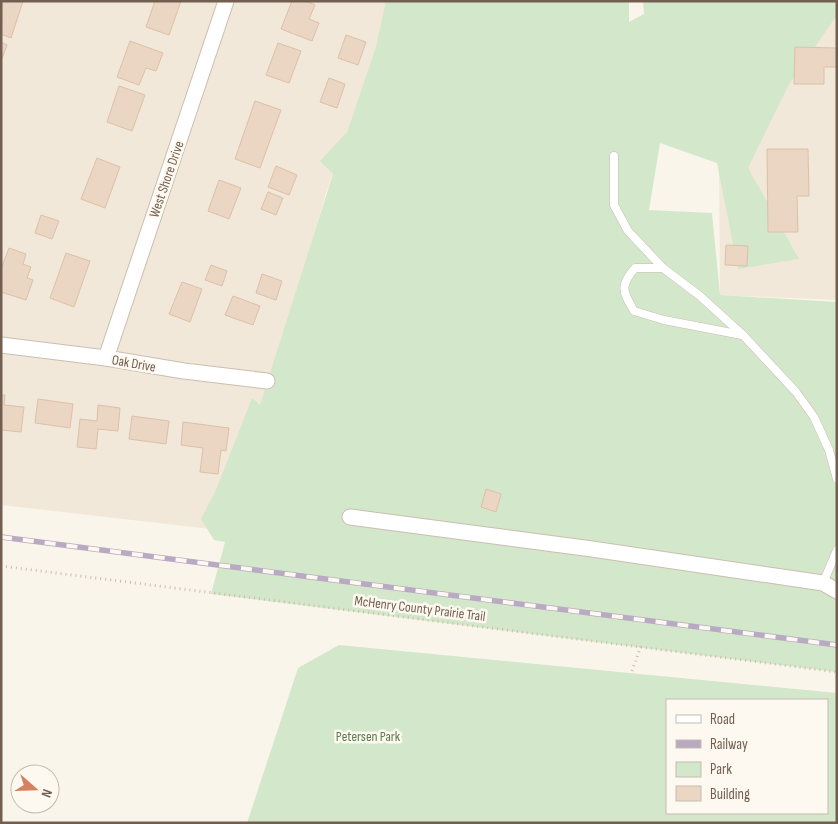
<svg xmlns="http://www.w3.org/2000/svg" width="838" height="824" viewBox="0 0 838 824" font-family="'Sofia Sans Condensed',sans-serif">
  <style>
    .residential { fill: #f1e8d9 }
    .green { fill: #d3e7ca; fill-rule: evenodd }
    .building { fill: #ead6c3; stroke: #ddc0a7 }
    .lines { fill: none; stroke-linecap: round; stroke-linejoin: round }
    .lane-casing { stroke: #cbbeb1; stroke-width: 9 }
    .street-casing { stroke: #cbbeb1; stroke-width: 17 }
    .path { stroke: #d1bba8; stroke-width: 3; stroke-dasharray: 1 4; stroke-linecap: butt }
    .lane { stroke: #fff; stroke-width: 8 }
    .street { stroke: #fff; stroke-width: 15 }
    .rail-casing { stroke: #b9a9c3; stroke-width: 5.5 }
    .rail { stroke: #fdf9f0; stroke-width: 4; stroke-dasharray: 11; stroke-linecap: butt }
    .labels { text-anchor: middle; stroke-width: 5; stroke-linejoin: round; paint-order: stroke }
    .street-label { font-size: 14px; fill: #725f50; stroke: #fdf9f0 }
    .park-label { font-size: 14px; fill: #577c4d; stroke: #fdf9f0 }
  </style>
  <rect width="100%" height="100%" fill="#faf5ea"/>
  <g class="residential">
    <path d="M 1,1 L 392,1 L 326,193 L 228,531 L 1,505 Z"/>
    <path d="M 837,1 L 837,300 L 720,295 L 719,153 Z"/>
  </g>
  <g class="green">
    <path d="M 386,1 L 629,1 L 629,22 L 644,14 L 643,1 L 837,1 L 837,15 L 788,86 L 748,168 L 799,259 L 738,269 L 717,163 L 660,143 L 649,210 L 712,213 L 720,295 L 837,302 L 837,672 L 211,594 L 225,542 L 214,540 L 201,519 L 216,490 L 252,398 L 260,405 L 333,174 L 320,161 L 347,132 L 376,47 Z"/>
    <path d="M 339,645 L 837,693 L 837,823 L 247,823 L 298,668 ZM 827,700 L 827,813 L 667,813 L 667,700 Z"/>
  </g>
  <g class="building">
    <path d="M 2,1 L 23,1 L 11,38 L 1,34 Z"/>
    <path d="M 155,1 L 181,1 L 169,35 L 146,27 Z"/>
    <path d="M 292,1 L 306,1 L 315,5 L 309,19 L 319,23 L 312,41 L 281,29 Z"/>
    <path d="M 346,35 L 366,42 L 358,65 L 338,58 Z"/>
    <path d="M 130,41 L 163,53 L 156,71 L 146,68 L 139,85 L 117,77 Z"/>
    <path d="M 1,42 L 7,45 L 1,61 Z"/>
    <path d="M 278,43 L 301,51 L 289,83 L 266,75 Z"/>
    <path d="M 795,47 L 837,48 L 837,67 L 824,67 L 824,84 L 794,84 Z"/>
    <path d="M 329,78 L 345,84 L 337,108 L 320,102 Z"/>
    <path d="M 119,86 L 145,95 L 132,131 L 107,122 Z"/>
    <path d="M 255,101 L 281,110 L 260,168 L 235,159 Z"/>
    <path d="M 767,149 L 808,149 L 809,196 L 797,196 L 798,232 L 768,232 Z"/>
    <path d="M 97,158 L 120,167 L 105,208 L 81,199 Z"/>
    <path d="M 276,166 L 297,175 L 289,195 L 268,187 Z"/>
    <path d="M 219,180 L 241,188 L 229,219 L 208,211 Z"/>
    <path d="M 268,192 L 283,198 L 276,215 L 261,209 Z"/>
    <path d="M 41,215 L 59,221 L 52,239 L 35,233 Z"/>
    <path d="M 726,245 L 748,246 L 747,266 L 725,265 Z"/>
    <path d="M 9,248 L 26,254 L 23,264 L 31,267 L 27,278 L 33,280 L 26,300 L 1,292 L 1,269 Z"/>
    <path d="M 66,253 L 90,261 L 74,307 L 50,298 Z"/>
    <path d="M 211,265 L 227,271 L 222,286 L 205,280 Z"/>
    <path d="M 262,274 L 282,281 L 276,300 L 256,293 Z"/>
    <path d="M 182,282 L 202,289 L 190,322 L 169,314 Z"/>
    <path d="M 233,296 L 260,306 L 253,325 L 225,315 Z"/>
    <path d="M 1,395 L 5,395 L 4,405 L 24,407 L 21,432 L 1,430 Z"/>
    <path d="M 38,399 L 73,404 L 70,428 L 35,423 Z"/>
    <path d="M 98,405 L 120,408 L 118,431 L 98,429 L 96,449 L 77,447 L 80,419 L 97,421 Z"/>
    <path d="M 132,416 L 169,421 L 166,444 L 129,439 Z"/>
    <path d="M 183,422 L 229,428 L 226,451 L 221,450 L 218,474 L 200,472 L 203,448 L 181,445 Z"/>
    <path d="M 486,489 L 501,494 L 496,512 L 481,507 Z"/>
  </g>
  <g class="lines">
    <defs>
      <g id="lane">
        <path d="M 614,156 L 614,205 L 628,231 L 663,268 L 700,296 L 743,335 L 796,392 L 814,417 L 829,450 L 837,479"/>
        <path d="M 663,268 L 635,268 C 619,286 623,292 634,311 L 664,320 L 742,335"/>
        <path d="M 823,583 L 837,550"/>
      </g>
      <g id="street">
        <path d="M 1,345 L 106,358 L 184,371 L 267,381"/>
        <path d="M 106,358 L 226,1"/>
        <path d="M 350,517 L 592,549 L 823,583 L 837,591"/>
      </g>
    </defs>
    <use href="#lane" class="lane-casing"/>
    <use href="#street" class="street-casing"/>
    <g class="path">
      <path d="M 1,566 L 837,672"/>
      <path d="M 632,671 L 641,646"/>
    </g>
    <use href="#lane" class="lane"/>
    <use href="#street" class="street"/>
    <defs>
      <path id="rail" d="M 1,537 L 837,645"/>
    </defs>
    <use href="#rail" class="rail-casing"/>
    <use href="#rail" class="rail"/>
  </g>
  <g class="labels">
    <g class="street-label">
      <text transform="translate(166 179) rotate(-71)" y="5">West Shore Drive</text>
      <text transform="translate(134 363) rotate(10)" y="5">Oak Drive</text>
      <text transform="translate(420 608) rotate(7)" y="5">McHenry County Prairie Trail</text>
    </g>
    <g class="park-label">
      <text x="368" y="741">Petersen Park</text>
    </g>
  </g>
  <rect width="838" height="824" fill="none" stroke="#725f50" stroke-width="5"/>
  <rect x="666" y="699" width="162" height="115" fill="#fdf9f0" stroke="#c5bbb0"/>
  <rect x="676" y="715" width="25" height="8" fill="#ffffff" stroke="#c5bbb0"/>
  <text x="710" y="724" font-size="15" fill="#725f50">Road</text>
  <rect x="676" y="740" width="25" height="8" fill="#b9a9c3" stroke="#c5bbb0"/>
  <text x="710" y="749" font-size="15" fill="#725f50">Railway</text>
  <rect x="676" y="762" width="25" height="15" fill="#d3e7ca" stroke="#c5bbb0"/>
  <text x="710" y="774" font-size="15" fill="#725f50">Park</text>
  <rect x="676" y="786" width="25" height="15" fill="#ead6c3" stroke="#c5bbb0"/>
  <text x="710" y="799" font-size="15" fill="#725f50">Building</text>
  <g transform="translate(35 789) rotate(110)"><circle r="24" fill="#fdf9f0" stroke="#c5bbb0"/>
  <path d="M0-4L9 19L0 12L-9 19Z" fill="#d5825e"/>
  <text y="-8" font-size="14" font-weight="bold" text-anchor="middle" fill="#725f50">N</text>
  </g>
</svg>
